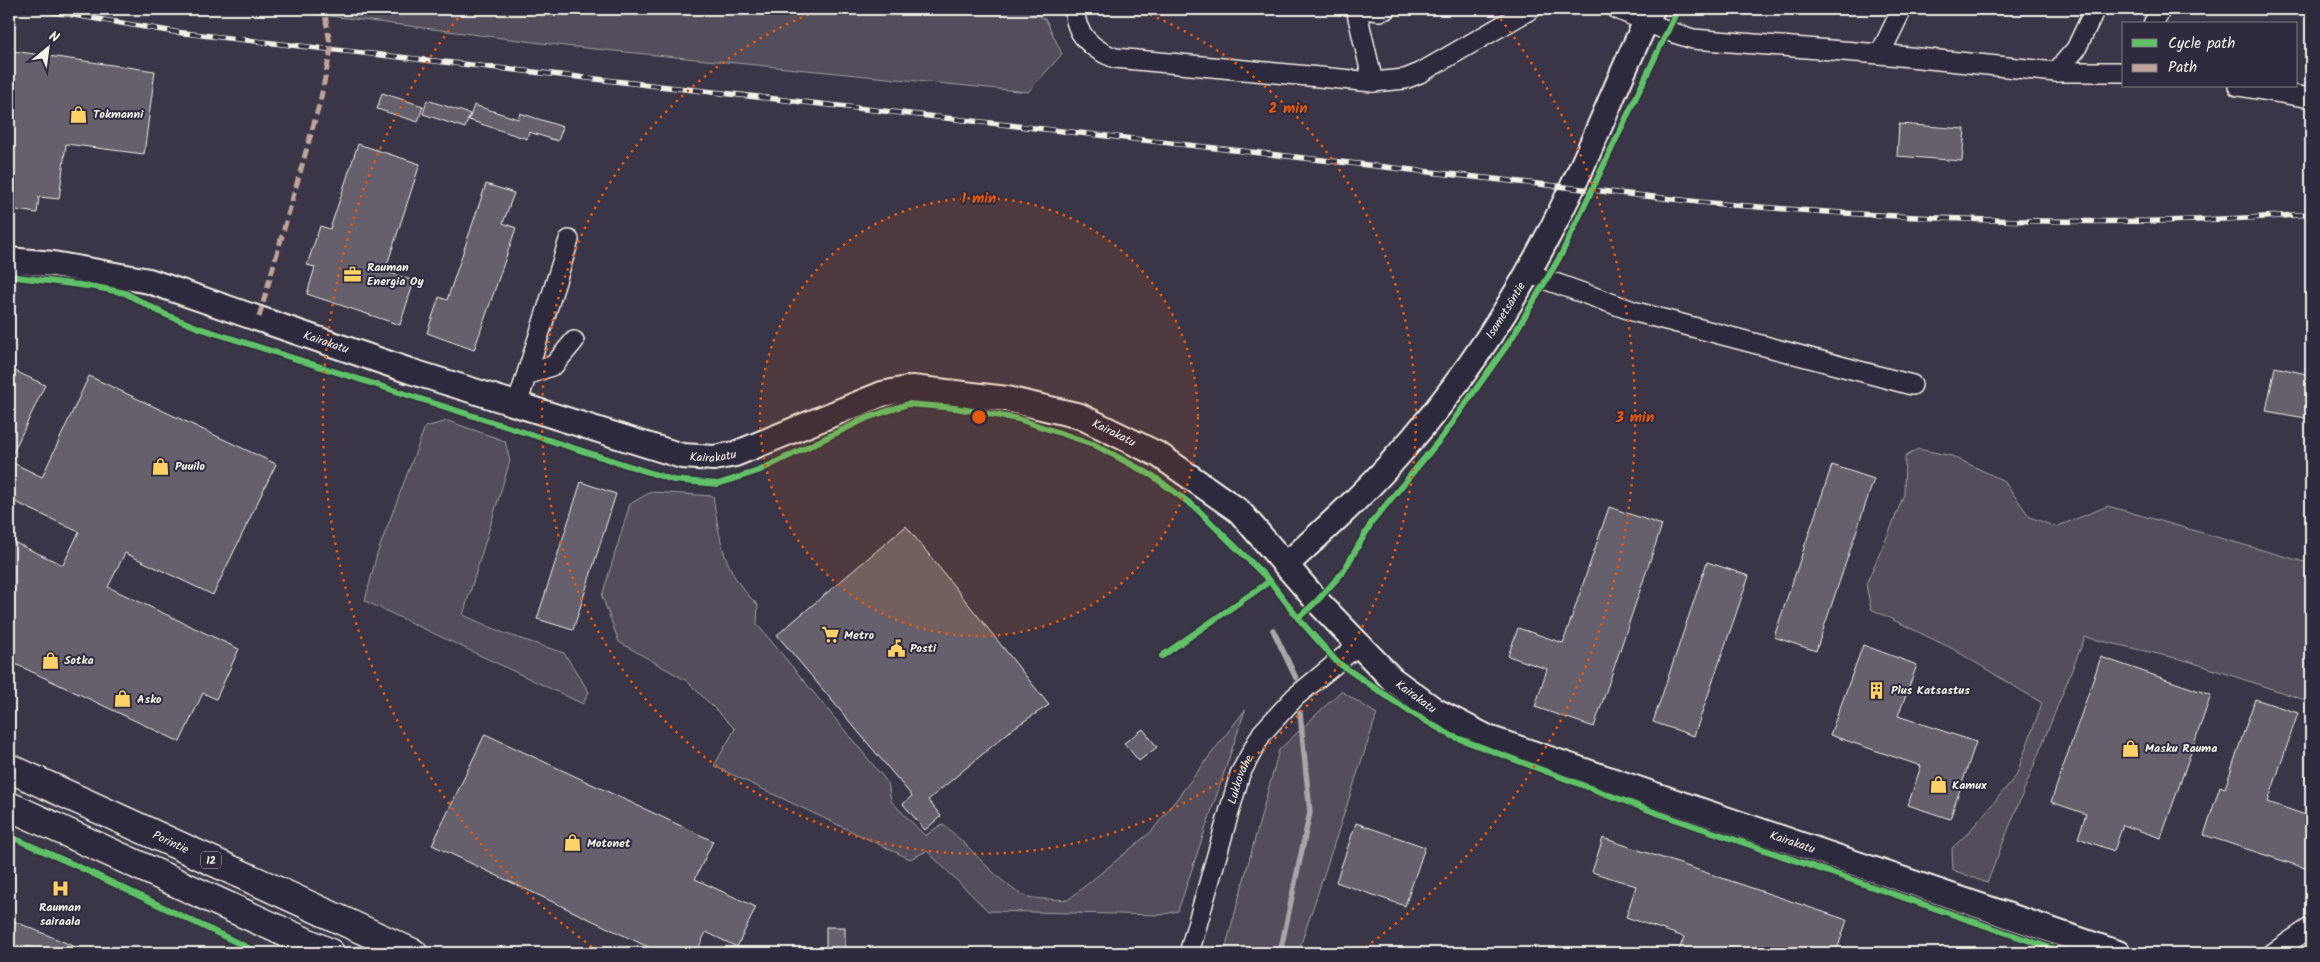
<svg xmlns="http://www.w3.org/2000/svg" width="2320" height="962" viewBox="0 0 2320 962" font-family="Kalam,sans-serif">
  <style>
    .green { fill: #534e5c; stroke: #a4a0a2 }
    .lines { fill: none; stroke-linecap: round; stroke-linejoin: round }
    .stream { stroke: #aaa6a7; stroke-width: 5.5 }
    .building { fill: #65616c; stroke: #f4f1e8 }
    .minor-casing { stroke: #f4f1e8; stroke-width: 22 }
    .major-casing { stroke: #f4f1e8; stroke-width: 28 }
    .highway-casing { stroke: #f4f1e8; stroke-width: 31 }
    .minor { stroke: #2f2a3d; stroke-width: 19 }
    .major { stroke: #2f2a3d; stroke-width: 24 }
    .highway { stroke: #2f2a3d; stroke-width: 28 }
    .rail-casing { stroke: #f4f1e8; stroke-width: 5.5 }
    .rail { stroke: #2f2a3d; stroke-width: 4; stroke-dasharray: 11; stroke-linecap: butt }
    .quiet { stroke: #c0a59a; stroke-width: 5; stroke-dasharray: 10 5; stroke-linecap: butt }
    .cycleway-casing { stroke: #2f2a3d; stroke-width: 9 }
    .cycleway { stroke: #61c268; stroke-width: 6 }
    .ring { fill: none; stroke: #e8590c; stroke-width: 2.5; stroke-dasharray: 2.5 5 }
    .labels { text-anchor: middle; stroke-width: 4; stroke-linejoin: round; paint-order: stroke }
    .shield { fill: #2f2a3d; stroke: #b9b5b5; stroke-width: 1 }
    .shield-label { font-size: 11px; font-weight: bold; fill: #f4f1e8 }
    .poi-label { font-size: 12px; font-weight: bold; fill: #f4f1e8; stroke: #2f2a3d; text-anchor: start }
    .street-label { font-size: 12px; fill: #f4f1e8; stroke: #2f2a3d }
    .centre { fill: #e8590c; stroke: #2f2a3d; stroke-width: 2.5 }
    .ring-label { font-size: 15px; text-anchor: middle; font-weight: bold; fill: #e8590c; stroke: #2f2a3d; stroke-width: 4; stroke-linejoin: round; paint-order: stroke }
  </style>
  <rect width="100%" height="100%" fill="#3b3647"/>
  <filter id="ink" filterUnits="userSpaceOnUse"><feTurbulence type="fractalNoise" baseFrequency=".02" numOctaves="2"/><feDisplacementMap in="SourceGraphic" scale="10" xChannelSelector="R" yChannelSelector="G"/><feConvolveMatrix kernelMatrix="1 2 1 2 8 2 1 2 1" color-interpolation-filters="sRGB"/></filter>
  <g filter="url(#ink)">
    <g class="green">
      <path d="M 276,9 L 1028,9 L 1046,20 L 1062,54 L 1028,92 L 565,46 Z"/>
      <path d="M 448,421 L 505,441 L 510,461 L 463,615 L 506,634 L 564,653 L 589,692 L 583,704 L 365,601 L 377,554 L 425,427 Z"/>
      <path d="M 1918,449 L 1952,456 L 2004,481 L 2030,517 L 2056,527 L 2108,506 L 2311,564 L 2311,702 L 2188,661 L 2085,637 L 1987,883 L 1953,870 L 1952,848 L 1969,832 L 2016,776 L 2042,703 L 1953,649 L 1871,609 L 1866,584 L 1891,528 L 1904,494 L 1905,457 Z"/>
      <path d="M 651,492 L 713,496 C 720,540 723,573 758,605 L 757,624 L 888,783 L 891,801 L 925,836 L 942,824 C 965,840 1004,889 1025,896 C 1037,900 1055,899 1068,900 L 1152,831 L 1245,710 L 1178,911 L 1160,915 L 988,911 L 927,851 L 910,859 L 714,766 L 735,729 L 687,681 L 619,642 L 602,596 L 630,504 Z"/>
      <path d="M 1341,691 L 1377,714 L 1298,953 L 1224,953 L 1279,750 Z"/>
    </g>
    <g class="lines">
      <g class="stream">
        <path d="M 1273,630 L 1296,678"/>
        <path d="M 1280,953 L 1310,812 L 1300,713"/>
      </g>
    </g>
    <g class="building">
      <path d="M 13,51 L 155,71 L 144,154 L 66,144 L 59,199 L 39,197 L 37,213 L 9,209 L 9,83 Z"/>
      <path d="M 382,93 L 423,106 L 418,122 L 377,109 Z"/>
      <path d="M 427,100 L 470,114 L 465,128 L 423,114 Z"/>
      <path d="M 474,105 L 518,119 L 520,113 L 563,127 L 558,141 L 529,132 L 527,139 L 469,120 Z"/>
      <path d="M 1899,124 L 1965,129 L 1962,161 L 1897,156 Z"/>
      <path d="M 358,144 L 420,164 L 385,271 L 414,281 L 400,325 L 307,294 L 315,267 L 307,265 L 320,226 L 330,229 Z"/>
      <path d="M 486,184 L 514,193 L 503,223 L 516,228 L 474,350 L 427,333 L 439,297 L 447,300 Z"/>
      <path d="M 2275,367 L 2311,375 L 2311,419 L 2266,411 Z"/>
      <path d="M 13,370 L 45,385 L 9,461 L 9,378 Z"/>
      <path d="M 89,376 L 276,464 L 213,595 L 125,553 L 108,587 L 239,649 L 216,699 L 203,693 L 180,742 L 9,661 L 9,540 L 63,565 L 79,532 L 9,499 L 9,461 L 42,477 Z"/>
      <path d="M 1832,465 L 1874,479 L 1816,651 L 1774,637 Z"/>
      <path d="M 581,482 L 616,494 L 573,630 L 537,619 Z"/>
      <path d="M 1609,507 L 1662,525 L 1594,727 L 1535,707 L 1547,669 L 1508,656 L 1518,628 L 1563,643 Z"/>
      <path d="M 906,526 L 1049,705 L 1015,727 L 928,800 L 941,816 L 925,830 L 903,804 L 912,796 L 777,635 Z"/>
      <path d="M 1707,562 L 1749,576 L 1694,736 L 1653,722 Z"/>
      <path d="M 1863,645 L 1917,665 L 1898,716 L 1976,742 L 1950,819 L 1908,805 L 1921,766 L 1830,735 Z"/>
      <path d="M 2101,657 L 2211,695 L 2161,838 L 2123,825 L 2114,851 L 2078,838 L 2086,814 L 2051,802 Z"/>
      <path d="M 2255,699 L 2298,713 L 2268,802 L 2311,817 L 2311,870 L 2204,835 L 2220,786 L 2225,788 Z"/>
      <path d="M 1143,729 L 1157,747 L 1139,761 L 1124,743 Z"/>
      <path d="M 485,734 L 713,841 L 695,879 L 756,907 L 737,947 L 706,932 L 696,953 L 661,953 L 432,845 Z"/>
      <path d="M 1356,823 L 1425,847 L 1405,906 L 1336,882 Z"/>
      <path d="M 1603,838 L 1847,920 L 1836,953 L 1690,953 L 1679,950 L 1684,937 L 1626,917 L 1636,886 L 1592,872 Z"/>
      <path d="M 9,919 L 90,953 L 45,953 L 28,946 L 25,953 L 9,953 Z"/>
      <rect x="826" y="927" width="19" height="26"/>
    </g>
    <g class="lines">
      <defs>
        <g id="minor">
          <path d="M 1075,9 C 1074,34 1093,50 1115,58 L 1373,82 L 1405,79 L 1420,73 L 1531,9"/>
          <path d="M 1356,9 L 1373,82"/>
          <path d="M 1363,9 L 1380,11 L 1386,9"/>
          <path d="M 1617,9 L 1668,31 L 1693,39 L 1880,54 L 2056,72 L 2124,72"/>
          <path d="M 2153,24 L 2161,9"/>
          <path d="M 1880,54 L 1902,9"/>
          <path d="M 2056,72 L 2076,49 L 2095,9"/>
          <path d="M 2238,86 L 2311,98"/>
          <path d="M 1527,273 L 1636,312 L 1912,385"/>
          <path d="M 527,375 L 554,365 L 574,341"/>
          <path d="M 517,405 L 569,240"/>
          <path id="s1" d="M 1189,953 L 1240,774 L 1262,733 L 1295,697 L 1357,646"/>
          <path d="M 2273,953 L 2311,927"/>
        </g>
        <g id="major">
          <path id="s2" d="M 9,260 L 53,264 L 149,281 L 410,371 L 682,456 L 714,458 L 735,454 L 882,394 L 912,388 L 1007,399 L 1080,416 L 1159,455 L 1239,511 L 1317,601 L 1392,679 L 1436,711 L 1488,738 L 2118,953"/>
          <path id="s3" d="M 1287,564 C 1323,531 1360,498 1392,462 C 1466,381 1525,287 1572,188 C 1600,129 1623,68 1652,9"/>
        </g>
        <g id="highway">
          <path id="s4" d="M 9,768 L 413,953"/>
          <path d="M 9,806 L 330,953"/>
        </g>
      </defs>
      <use href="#minor" class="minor-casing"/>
      <use href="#major" class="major-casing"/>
      <use href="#highway" class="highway-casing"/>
      <use href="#minor" class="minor"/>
      <use href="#major" class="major"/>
      <use href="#highway" class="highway"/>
      <defs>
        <path id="rail" d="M 38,9 L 175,32 L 1699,202 C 1902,220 2107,229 2311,214"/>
      </defs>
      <use href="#rail" class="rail-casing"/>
      <use href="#rail" class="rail"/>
      <path class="quiet" d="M 259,317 L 320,102 L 331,49 L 324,9"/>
      <defs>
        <g id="cycleway">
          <path d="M 9,276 L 95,287 L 125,293 L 164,314 L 199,328 L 673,480 L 718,484 L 758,471 L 867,418 L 908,404 L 955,408 L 1018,419 L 1093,444 L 1153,476 L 1196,508 L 1270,581 L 1298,618 L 1337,662 L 1410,712 L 1452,736 L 1654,812 L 2065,953"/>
          <path d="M 1298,618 L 1317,601 L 1343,572 L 1372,522 L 1442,437 L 1510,341 L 1561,255 L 1678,9"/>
          <path d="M 1162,656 L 1270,581"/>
          <path d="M 9,836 L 77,866 L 259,953"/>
        </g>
      </defs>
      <use href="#cycleway" class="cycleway-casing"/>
      <use href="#cycleway" class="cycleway"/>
    </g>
  </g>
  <circle cx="979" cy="417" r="219" fill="#e8590c" fill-opacity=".12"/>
  <g class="ring">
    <circle cx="979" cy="417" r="219"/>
    <path d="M1136 9A437 437 0 1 1 822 9"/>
    <path d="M598 951A656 656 0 0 1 462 13M1496 13A656 656 0 0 1 1360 951"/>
  </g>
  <defs>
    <symbol id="shop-bare" viewBox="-9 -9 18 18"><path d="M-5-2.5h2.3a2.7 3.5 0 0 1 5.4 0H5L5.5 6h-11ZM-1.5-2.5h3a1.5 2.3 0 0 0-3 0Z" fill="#ffd166" stroke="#2f2a3d" stroke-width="2.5" paint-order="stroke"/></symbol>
    <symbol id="office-bare" viewBox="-9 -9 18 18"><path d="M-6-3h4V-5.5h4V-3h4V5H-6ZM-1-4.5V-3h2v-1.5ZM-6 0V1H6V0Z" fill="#ffd166" stroke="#2f2a3d" stroke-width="2.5" paint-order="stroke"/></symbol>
    <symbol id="supermarket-bare" viewBox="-9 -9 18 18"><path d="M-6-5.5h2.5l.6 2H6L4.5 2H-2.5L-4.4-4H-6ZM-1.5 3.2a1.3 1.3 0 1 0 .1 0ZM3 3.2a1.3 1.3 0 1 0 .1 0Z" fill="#ffd166" stroke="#2f2a3d" stroke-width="2.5" paint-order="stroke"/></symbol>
    <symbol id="civic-bare" viewBox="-9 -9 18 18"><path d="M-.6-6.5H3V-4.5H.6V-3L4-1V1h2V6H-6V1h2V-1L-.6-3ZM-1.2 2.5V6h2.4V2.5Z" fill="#ffd166" stroke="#2f2a3d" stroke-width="2.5" paint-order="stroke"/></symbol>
    <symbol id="building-bare" viewBox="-9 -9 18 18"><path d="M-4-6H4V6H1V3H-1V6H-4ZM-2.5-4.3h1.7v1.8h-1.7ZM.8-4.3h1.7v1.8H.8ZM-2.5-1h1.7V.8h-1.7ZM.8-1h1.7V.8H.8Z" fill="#ffd166" stroke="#2f2a3d" stroke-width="2.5" paint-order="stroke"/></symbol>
    <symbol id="hospital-bare" viewBox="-9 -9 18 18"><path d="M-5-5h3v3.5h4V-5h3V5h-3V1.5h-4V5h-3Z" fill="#ffd166" stroke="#2f2a3d" stroke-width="2.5" paint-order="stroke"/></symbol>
  </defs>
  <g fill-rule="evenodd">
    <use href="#shop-bare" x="66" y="102" width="25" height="25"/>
    <use href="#office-bare" x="340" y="262" width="25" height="25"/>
    <use href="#shop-bare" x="148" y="454" width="25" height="25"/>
    <use href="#supermarket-bare" x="818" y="622" width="25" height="25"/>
    <use href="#civic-bare" x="884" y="636" width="25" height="25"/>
    <use href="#shop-bare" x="38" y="648" width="25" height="25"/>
    <use href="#building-bare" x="1864" y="678" width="25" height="25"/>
    <use href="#shop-bare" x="110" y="686" width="25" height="25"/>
    <use href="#shop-bare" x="2118" y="736" width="25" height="25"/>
    <use href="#shop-bare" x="1926" y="772" width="25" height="25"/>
    <use href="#shop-bare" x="560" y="830" width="25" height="25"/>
    <use href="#hospital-bare" x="48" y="876" width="25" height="25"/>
  </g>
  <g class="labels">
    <rect class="shield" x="201" y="851.5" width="20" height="17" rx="4"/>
    <g class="shield-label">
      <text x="211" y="864">12</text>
    </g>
    <g class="poi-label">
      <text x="93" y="118">Tokmanni</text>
      <text x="367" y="271">Rauman<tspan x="367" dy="14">Energia Oy</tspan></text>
      <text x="175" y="470">Puuilo</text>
      <text x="844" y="639">Metro</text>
      <text x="910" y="652">Posti</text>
      <text x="64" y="664">Sotka</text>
      <text x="1891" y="694">Plus Katsastus</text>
      <text x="137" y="703">Asko</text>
      <text x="2145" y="752">Masku Rauma</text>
      <text x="1952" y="789">Kamux</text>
      <text x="587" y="847">Motonet</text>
      <text x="60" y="911" text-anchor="middle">Rauman<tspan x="60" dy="14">sairaala</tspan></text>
    </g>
    <g class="street-label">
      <text dy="4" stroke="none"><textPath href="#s3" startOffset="336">Isometsäntie</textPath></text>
      <text dy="4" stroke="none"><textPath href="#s2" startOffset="329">Kairakatu</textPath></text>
      <text dy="4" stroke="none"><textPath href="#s2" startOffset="1154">Kairakatu</textPath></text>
      <text dy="4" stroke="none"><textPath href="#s2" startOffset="734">Kairakatu</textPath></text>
      <text dy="4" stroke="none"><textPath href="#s2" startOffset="1559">Kairakatu</textPath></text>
      <text dy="4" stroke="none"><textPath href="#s1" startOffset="181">Lukkovahe</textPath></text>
      <text dy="4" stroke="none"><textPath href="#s4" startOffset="178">Porintie</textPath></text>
      <text dy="4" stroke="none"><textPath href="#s2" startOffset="1964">Kairakatu</textPath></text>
    </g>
  </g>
  <circle cx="979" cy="417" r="8" class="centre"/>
  <g class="ring-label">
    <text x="1288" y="113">2 min</text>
    <text x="979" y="203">1 min</text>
    <text x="1635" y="422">3 min</text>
  </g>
  <rect width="2320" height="962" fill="none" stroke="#2f2a3d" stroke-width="30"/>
  <rect x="15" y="15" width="2290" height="932" fill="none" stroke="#f4f1e8" stroke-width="2" filter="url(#ink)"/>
  <rect x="2122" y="22" width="175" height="65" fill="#2f2a3d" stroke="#7e7a81"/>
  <rect x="2132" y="39" width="25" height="8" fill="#61c268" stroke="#7e7a81"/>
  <text x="2168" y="48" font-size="15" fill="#f4f1e8">Cycle path</text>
  <rect x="2132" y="64" width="25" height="8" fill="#c0a59a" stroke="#7e7a81"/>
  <text x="2168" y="72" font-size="15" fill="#f4f1e8">Path</text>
  <g transform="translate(48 48) rotate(29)" stroke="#2f2a3d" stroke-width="4" paint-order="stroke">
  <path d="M0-4L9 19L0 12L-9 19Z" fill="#f4f1e8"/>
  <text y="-8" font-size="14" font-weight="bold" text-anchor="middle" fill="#f4f1e8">N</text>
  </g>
</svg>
